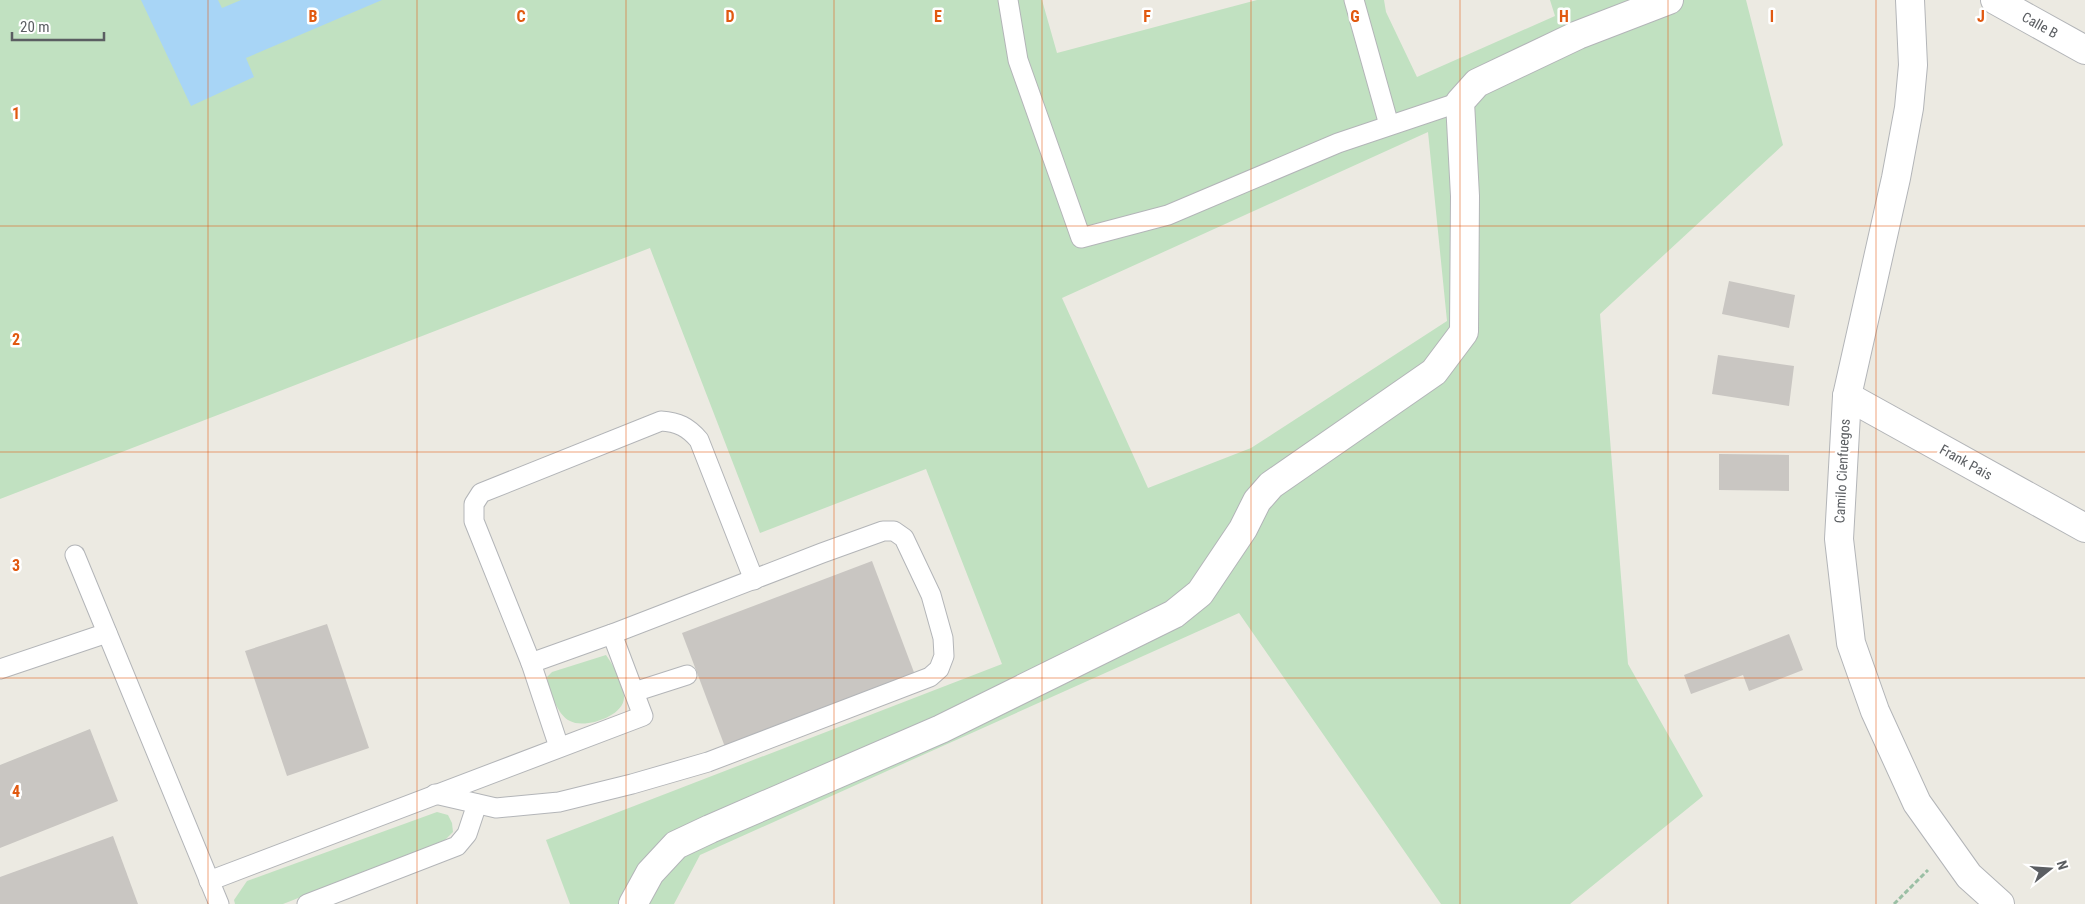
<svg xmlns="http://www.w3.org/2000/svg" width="2085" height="904" viewBox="0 0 2085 904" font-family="'Roboto Condensed',sans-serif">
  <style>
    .green { fill: #c1e1c1; fill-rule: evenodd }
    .water { fill: #a8d5f6 }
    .building { fill: #c9c6c2 }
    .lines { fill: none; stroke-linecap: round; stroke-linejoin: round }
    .service-casing { stroke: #b3b5b8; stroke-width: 21 }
    .minor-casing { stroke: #b3b5b8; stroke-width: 30 }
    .tertiary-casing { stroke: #b3b5b8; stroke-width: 30 }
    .path { stroke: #9abfa4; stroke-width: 3; stroke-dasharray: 5 2.5; stroke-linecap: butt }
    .service { stroke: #fff; stroke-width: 19 }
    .minor { stroke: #fff; stroke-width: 28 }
    .tertiary { stroke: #fff; stroke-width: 28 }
    .grid { fill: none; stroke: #e15910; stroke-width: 1; stroke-opacity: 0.55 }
    .labels { text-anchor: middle; stroke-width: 5; stroke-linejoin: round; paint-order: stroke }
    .street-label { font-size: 14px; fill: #5b5e62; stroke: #fff }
    .grid-label { font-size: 16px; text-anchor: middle; font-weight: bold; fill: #e15910; stroke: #fff; stroke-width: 5; stroke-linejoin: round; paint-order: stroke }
  </style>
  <rect width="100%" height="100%" fill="#eceae2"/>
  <g class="green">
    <path d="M 0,0 L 1042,0 L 1057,53 L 1257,0 L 1384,0 L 1386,12 L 1417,77 L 1555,16 L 1550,0 L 1746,0 L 1783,145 L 1600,314 L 1628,664 L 1703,796 L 1570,904 L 1441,904 L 1239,613 L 700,855 L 674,904 L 570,904 L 546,840 L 1002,664 L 926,469 L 760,533 L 650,248 L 0,499 ZM 1428,132 L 1447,321 L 1251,448 L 1148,488 L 1062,298 Z"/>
    <path d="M 606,655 C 613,665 625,685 624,698 C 623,717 584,729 570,721 C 557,715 549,690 547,677 L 552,672 Z"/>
    <path d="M 437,812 L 448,815 L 452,823 L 453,832 L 444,841 L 283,904 L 235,904 L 234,900 L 247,881 Z"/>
  </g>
  <path class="water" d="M 141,0 L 218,0 L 222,8 L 241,0 L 382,0 L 246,58 L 254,77 L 191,106 Z"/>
  <g class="building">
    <path d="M 1729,281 L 1795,295 L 1789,328 L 1722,314 Z"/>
    <path d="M 1718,355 L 1794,366 L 1789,406 L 1712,394 Z"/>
    <path d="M 1719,454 L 1789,455 L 1789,491 L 1719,490 Z"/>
    <path d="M 872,561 L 915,675 L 725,747 L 682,633 Z"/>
    <path d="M 327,624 L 369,748 L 287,776 L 245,651 Z"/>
    <path d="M 1789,634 L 1803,670 L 1749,691 L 1743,675 L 1691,694 L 1684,675 Z"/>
    <path d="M 90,729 L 118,801 L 0,848 L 0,765 Z"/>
    <path d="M 113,836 L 138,904 L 0,904 L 0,877 Z"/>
  </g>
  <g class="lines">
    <defs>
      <g id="service">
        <path d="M 1008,0 L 1018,60 L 1081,238 L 1168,215 L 1338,143 L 1460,102"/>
        <path d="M 1354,0 L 1389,125"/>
        <path d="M 75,555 L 219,904"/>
        <path d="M 531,663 L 474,521 L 474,504 L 481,493 L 661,421 C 678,422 688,427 699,440 L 754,580"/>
        <path d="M 0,669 L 107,633"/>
        <path d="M 634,692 L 687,675"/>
        <path d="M 435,794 L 496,808 L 559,802 L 632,784 L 708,762 L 930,677 L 939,669 L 944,656 L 943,638 L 931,595 L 904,538 L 894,531 L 883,531 L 822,553 L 612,634"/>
        <path d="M 209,881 L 643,716 L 612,634 L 531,663 L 559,747"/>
        <path d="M 307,904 L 457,846 L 467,834 L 477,804"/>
      </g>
      <g id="minor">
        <path d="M 1995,0 L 2085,50"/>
        <path d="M 1847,396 L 2085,528"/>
        <path d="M 633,904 L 650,873 L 676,845 L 710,829 L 941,729 L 1174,614 L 1200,593 L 1243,529 L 1257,501 L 1271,485 L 1434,372 L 1464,332 L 1465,196 L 1460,102 L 1477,83 L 1578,35 L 1669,0"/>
      </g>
      <path id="tertiary" d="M 1910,0 L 1913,65 L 1909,108 L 1896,178 L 1847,396 L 1839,539 L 1851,643 L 1875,711 L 1917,803 L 1969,876 L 2000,904"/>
    </defs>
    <use href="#service" class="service-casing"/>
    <use href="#minor" class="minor-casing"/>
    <use href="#tertiary" class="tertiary-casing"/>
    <path class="path" d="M 1894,904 L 1928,870"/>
    <use href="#service" class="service"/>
    <use href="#minor" class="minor"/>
    <use href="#tertiary" class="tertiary"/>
  </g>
  <path class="grid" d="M 208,0 L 208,904M 417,0 L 417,904M 626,0 L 626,904M 834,0 L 834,904M 1042,0 L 1042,904M 1251,0 L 1251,904M 1460,0 L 1460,904M 1668,0 L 1668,904M 1876,0 L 1876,904M 0,226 L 2085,226M 0,452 L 2085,452M 0,678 L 2085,678"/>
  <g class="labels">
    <g class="street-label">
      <text transform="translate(2040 25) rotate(29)" y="5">Calle B</text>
      <text transform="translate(1966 462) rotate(29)" y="5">Frank Pais</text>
      <text transform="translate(1842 471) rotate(-87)" y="5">Camilo Cienfuegos</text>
    </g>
  </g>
  <g class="grid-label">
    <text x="313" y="22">B</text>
    <text x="521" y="22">C</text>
    <text x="730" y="22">D</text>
    <text x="938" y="22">E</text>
    <text x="1147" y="22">F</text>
    <text x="1355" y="22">G</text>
    <text x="1564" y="22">H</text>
    <text x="1772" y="22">I</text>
    <text x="1981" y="22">J</text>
    <text x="16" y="119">1</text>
    <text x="16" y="345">2</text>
    <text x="16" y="571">3</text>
    <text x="16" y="797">4</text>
  </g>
  <g transform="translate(2050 869) rotate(73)" stroke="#ffffff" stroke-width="4" paint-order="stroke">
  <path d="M0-4L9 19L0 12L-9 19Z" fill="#5b5e62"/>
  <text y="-8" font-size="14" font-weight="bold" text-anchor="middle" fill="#5b5e62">N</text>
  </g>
  <path d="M12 32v8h92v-8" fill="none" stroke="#5b5e62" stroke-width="2.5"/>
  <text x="20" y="32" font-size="15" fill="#5b5e62" stroke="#ffffff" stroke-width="4" paint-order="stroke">20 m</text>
</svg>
